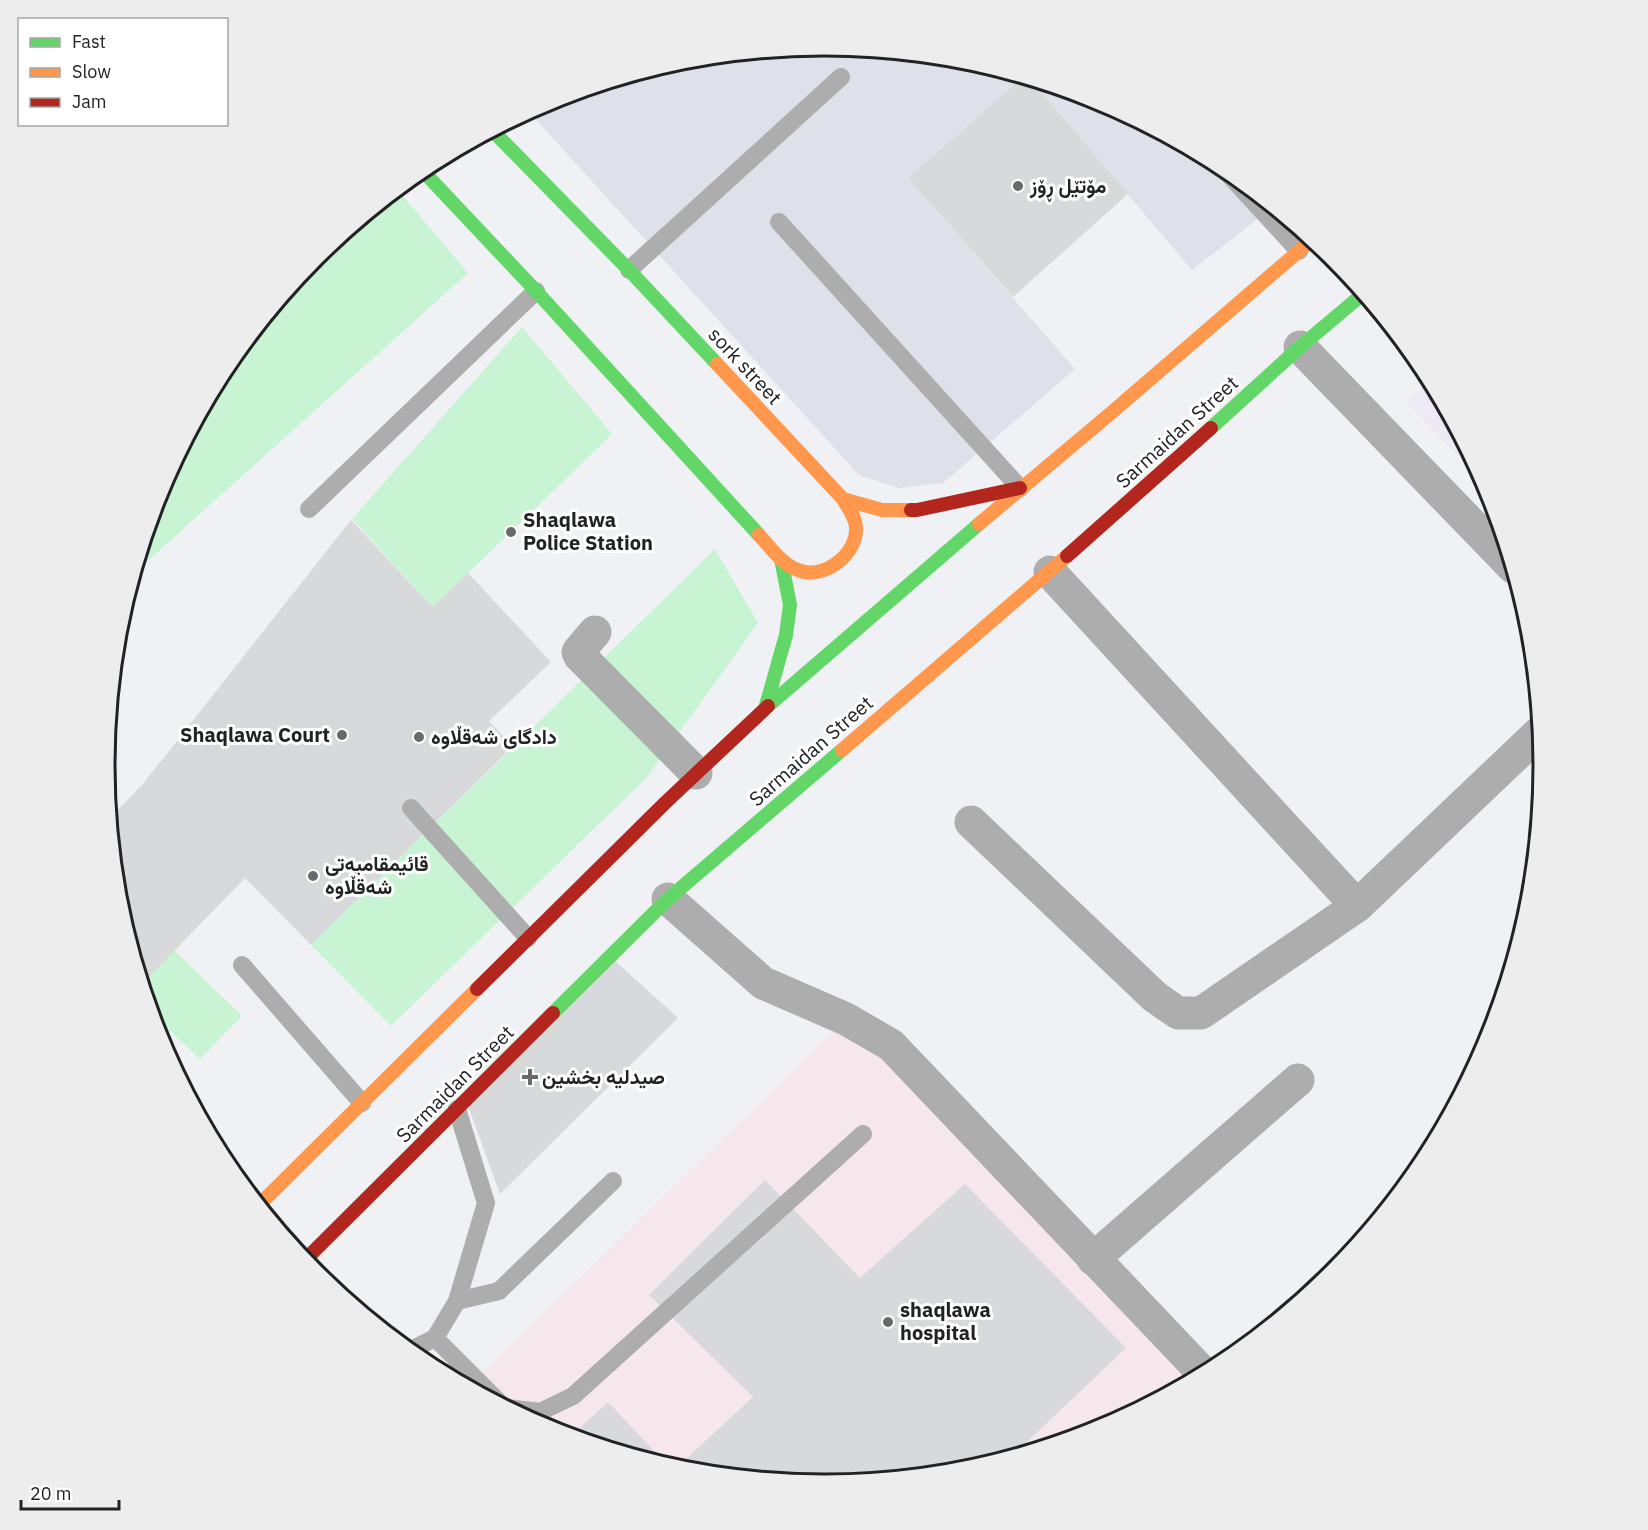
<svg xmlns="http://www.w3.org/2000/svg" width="1648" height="1530" viewBox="0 0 1648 1530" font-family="'IBM Plex Sans',Vazirmatn,sans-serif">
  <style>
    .built { fill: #dee1e9 }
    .education { fill: #ede9f5 }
    .medical { fill: #f5e7eb }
    .green { fill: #c8f4d3 }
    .building { fill: #d8d9db }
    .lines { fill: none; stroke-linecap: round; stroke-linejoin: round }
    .lane { stroke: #aeadae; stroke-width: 18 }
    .street { stroke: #aeadae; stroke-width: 33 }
    .fast { stroke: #63d668; stroke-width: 14 }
    .slow { stroke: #ff974d; stroke-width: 14 }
    .jam { stroke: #b3261e; stroke-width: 14 }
    .poi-dot { fill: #696a6d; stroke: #fff; stroke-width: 2 }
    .labels { text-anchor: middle; stroke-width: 6; stroke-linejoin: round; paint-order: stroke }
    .poi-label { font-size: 20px; font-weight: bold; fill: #212224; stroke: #fff; text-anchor: start }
    .street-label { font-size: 20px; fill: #212224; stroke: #fff }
    .rim { fill: none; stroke: #212224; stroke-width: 3 }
  </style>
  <rect width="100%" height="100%" fill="#eff1f4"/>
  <g class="built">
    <path d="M 824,45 L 965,59 L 1023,77 L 908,178 L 1075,369 L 943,483 L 899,488 L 859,475 L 528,111 L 549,100 L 684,59 Z"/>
    <path d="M 1030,79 L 1100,100 L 1224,167 L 1273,207 L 1192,270 Z"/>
  </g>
  <path class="education" d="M 1431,380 L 1489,489 L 1406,401 Z"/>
  <path class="medical" d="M 846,1019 L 1202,1375 L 1099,1430 L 964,1471 L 824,1485 L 683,1471 L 548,1430 L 468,1387 Z"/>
  <g class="green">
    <path d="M 397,189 L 468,273 L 133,574 L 159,489 L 226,365 L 315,256 Z"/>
    <path d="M 522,327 L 612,434 L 433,607 L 352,519 Z"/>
    <path d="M 715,549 L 758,623 L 647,777 L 391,1026 L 311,945 Z"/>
    <path d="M 174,950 L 242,1016 L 200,1059 L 151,1013 L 142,984 Z"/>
  </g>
  <g class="building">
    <path d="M 1023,77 L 1030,79 L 1128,194 L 1013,297 L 908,178 Z"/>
    <path d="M 351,520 L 433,607 L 468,573 L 551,662 L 489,721 L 515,749 L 511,748 L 311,945 L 245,878 L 142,984 L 118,905 L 109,819 L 143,784 Z"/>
    <path d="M 613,959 L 678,1018 L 500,1194 L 467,1103 Z"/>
    <path d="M 765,1180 L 860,1278 L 965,1184 L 1126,1348 L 1011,1457 L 964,1471 L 824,1485 L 683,1471 L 675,1469 L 753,1397 L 649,1295 Z"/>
    <path d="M 608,1402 L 669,1467 L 570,1437 Z"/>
  </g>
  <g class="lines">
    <g class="lane">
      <path d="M 1219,164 L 1299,251"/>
      <path d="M 779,222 L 1020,488"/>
      <path d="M 629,270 L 841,77"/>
      <path d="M 309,509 L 536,291"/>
      <path d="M 411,808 L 528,938"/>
      <path d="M 242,965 L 362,1103"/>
      <path d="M 457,1301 L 499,1291 L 613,1181"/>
      <path d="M 435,1338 L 503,1406"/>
      <path d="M 409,1351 L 435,1338 L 457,1301 L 486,1203 L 457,1109"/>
      <path d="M 507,1408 L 540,1412 L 573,1396 L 863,1134"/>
    </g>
    <g class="street">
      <path d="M 1300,347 L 1513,567"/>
      <path d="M 595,632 L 578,652 L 580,656 L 696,773"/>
      <path d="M 971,822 L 1155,997 L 1178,1013 L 1201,1013 L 1357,906 L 1050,572"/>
      <path d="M 668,899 L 763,983 L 846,1019 L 891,1045 L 1204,1374"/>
      <path d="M 1357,906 L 1541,731"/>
      <path d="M 1093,1259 L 1298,1080"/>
    </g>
    <g class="fast">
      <path d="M 492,130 L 629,270 L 717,364"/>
      <path d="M 421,169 L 536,291 L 759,535"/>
      <path d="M 1211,428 L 1300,347 L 1364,293"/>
      <path d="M 768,706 L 979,524"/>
      <path d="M 765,709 L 786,635 L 790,605 L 781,559"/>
      <path d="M 553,1013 L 668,899 L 842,750"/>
    </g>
    <g class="slow">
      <path d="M 717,364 L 843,499 L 882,510 L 911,510"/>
      <path d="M 979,524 L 1111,413 L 1313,239"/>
      <path d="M 759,535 C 771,548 783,566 801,571 C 825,579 857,554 856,528 C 856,517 848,508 843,499"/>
      <path d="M 842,750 L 1067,556"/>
      <path d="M 259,1205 L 477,989"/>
    </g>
    <g class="jam">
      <path d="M 911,510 L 917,510 L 1020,488"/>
      <path d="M 1067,556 L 1211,428"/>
      <path d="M 477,989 L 666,802 L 768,706"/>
      <path d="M 304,1261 L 553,1013"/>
    </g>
  </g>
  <g class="poi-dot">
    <circle cx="1018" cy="186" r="6"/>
    <circle cx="511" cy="532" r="6"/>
    <circle cx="342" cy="735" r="6"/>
    <circle cx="419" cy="737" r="6"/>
    <circle cx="313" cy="876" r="6"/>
    <path d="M527 1068h6v6h6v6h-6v6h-6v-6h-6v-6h6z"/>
    <circle cx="888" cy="1322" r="6"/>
  </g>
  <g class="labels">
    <g class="poi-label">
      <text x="1030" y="193">مۆتێل ڕۆز</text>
      <text x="523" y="527">Shaqlawa<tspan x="523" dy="23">Police Station</tspan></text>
      <text x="330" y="742" text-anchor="end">Shaqlawa Court</text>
      <text x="431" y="744">دادگای شەقڵاوە</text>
      <text x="325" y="871">قائیمقامیەتی<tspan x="325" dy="23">شەقڵاوە</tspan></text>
      <text x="542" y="1084">صیدلیە بخشین</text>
      <text x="900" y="1317">shaqlawa<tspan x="900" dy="23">hospital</tspan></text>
    </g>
    <g class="street-label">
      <text transform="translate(745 366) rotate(47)" y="7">sork street</text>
      <text transform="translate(1177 432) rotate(-42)" y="7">Sarmaidan Street</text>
      <text transform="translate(811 751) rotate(-41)" y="7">Sarmaidan Street</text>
      <text transform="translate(455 1084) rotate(-45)" y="7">Sarmaidan Street</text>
    </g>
  </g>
  <path d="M0 0H1648V1530H0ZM115 765a709 709 0 1 1 1418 0a709 709 0 1 1-1418 0Z" fill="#ededed" fill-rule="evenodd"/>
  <path class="rim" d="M115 765a709 709 0 1 1 1418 0a709 709 0 1 1-1418 0Z"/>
  <rect x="18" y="18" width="210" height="108" fill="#ffffff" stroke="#a6a7a7" stroke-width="1.5"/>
  <rect x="30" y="38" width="30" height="9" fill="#63d668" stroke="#a6a7a7" stroke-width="1.5"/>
  <text x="72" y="48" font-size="18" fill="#212224">Fast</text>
  <rect x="30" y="68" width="30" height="9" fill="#ff974d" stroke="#a6a7a7" stroke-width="1.5"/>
  <text x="72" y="78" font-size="18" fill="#212224">Slow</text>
  <rect x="30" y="98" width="30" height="9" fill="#b3261e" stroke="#a6a7a7" stroke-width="1.5"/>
  <text x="72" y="108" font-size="18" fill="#212224">Jam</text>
  <path d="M21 1500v9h98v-9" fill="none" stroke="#212224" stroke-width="3"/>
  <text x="30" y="1500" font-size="18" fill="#212224" stroke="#ffffff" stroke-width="4.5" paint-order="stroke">20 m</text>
</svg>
